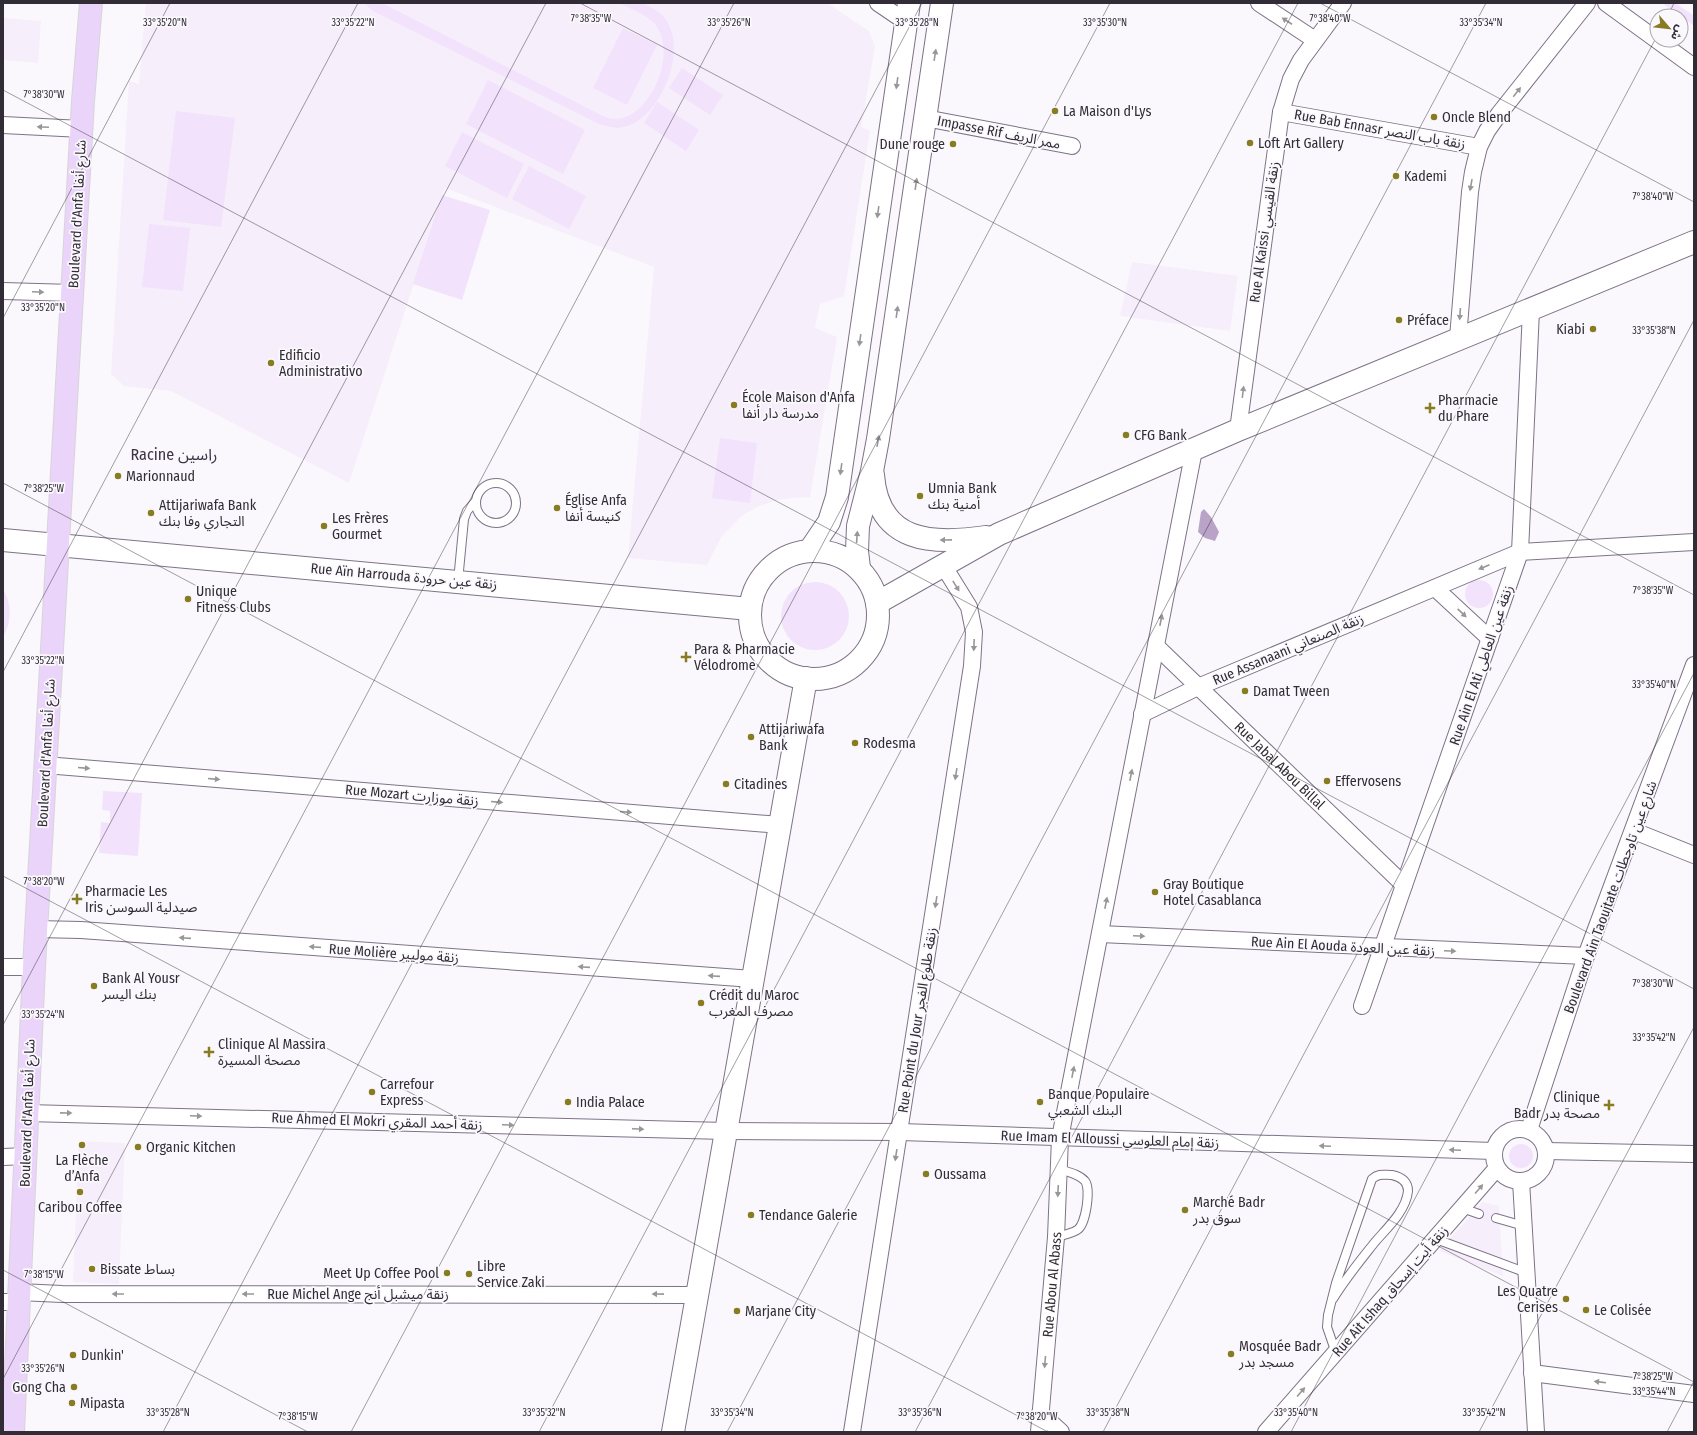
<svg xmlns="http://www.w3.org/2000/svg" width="1697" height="1435" viewBox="0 0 1697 1435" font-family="'Fira Sans Condensed','Noto Sans Arabic',sans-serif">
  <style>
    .built { fill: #f6eefb }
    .green { fill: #f2e2fc }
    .water { fill: #b9a3c7 }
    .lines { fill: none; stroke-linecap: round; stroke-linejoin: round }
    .lane-casing { stroke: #7f7288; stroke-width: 10 }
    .street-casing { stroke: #7f7288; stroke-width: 18 }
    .secondary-casing { stroke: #7f7288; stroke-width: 24 }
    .primary-casing { stroke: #d6d5d7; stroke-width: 24 }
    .lane { stroke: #fff; stroke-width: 8 }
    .street { stroke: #fff; stroke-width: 16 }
    .secondary { stroke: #fff; stroke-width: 22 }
    .primary { stroke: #ebd4fa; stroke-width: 22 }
    .oneway { fill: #98969a }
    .ticks { fill: none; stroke: #312c35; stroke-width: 1; stroke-opacity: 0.45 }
    .poi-dot { fill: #877c22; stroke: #fbf8fd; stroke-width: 1.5 }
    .labels { text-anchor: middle; stroke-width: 3.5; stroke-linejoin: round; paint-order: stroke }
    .poi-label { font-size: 14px; fill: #312c35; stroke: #fbf8fd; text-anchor: start }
    .street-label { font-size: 14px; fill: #312c35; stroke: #fbf8fd }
    .quarter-label { font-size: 16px; fill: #3e3345; stroke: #fbf8fd }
    .ticks-label { font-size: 10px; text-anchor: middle; fill: #312c35; stroke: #fbf8fd; stroke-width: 3.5; stroke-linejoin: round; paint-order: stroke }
  </style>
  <rect width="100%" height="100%" fill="#fbf8fd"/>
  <g class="built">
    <path d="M 146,3 L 827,3 L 869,31 L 875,47 L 861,127 L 870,131 L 844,296 L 820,304 L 815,328 L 837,337 L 810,497 L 793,498 L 777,500 L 757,507 L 743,515 L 722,536 L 707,565 L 628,558 L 654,267 L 445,188 L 349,483 L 171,391 L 124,386 L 111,374 L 129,81 L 139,84 Z"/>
    <path d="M 3,18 L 41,21 L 38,63 L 3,60 Z"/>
    <path d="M 1132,262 L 1238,276 L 1230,331 L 1120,316 Z"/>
    <path d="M 79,1141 L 125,1143 L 119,1284 L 73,1282 Z"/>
    <path d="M 1483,1202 L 1499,1206 L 1503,1276 L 1439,1251 Z"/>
  </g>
  <g class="green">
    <path d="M 364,3 L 382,3 L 597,113 C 603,116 608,119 615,119 C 652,118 679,50 654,23 C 645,14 631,9 619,3 C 626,3 634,2 641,3 C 645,4 649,6 652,8 C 697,30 665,119 623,127 C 615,129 607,126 599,124 L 373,11 Z"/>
    <path d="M 1662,3 L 1675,3 L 1693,15 L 1694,14 L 1694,26 Z"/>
    <path d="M 623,28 L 657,45 L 627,105 L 593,88 Z"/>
    <path d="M 682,68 L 723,95 L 710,115 L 669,88 Z"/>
    <path d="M 488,80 L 585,130 L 563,174 L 466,124 Z"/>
    <path d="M 657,102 L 699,130 L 686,151 L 644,123 Z"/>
    <path d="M 176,111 L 235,118 L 221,227 L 163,220 Z"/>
    <path d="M 462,132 L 524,164 L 507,198 L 445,166 Z"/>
    <path d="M 529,166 L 586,196 L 569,229 L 512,199 Z"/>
    <path d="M 442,195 L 490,210 L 462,300 L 413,284 Z"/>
    <path d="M 149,224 L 190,228 L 183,291 L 142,287 Z"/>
    <path d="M 720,438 L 757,443 L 750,503 L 712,498 Z"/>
    <circle cx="1479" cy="594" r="14"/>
    <circle cx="815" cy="616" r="34"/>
    <path d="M 3,589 C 12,603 12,622 3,637 Z"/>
    <path d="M 103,791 L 142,793 L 138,856 L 99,853 L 101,822 L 110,823 L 110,811 L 102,810 Z"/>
    <circle cx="1521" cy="1156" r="12"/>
  </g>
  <path class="water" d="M 1204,509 L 1211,517 L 1219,532 L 1215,541 L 1205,538 L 1198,532 L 1201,512 Z"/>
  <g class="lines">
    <defs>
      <g id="lane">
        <circle cx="496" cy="503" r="20"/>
        <path d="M 458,581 L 464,519 L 467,511 L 475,502"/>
        <path d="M 1462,1208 L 1479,1214"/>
        <path d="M 1496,1218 L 1524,1226"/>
        <path d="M 1056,1237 C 1062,1235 1071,1234 1077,1230 C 1086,1225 1091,1189 1085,1181 C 1079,1174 1068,1172 1059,1169"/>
        <path d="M 1436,1239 L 1527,1273"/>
        <path d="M 1333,1299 C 1345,1279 1360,1261 1375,1242 C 1387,1228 1406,1211 1408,1191 C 1408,1181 1401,1177 1392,1175 C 1384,1175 1379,1173 1372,1179 L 1336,1283 L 1328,1315 L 1327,1327 L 1336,1353"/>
      </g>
      <g id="street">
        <path d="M 878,3 L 906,22"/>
        <path d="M 1259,3 L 1315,40"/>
        <path d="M 1606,3 L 1694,67"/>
        <path d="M 1281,112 L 1479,147"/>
        <path d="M 925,118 L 1072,146"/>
        <path d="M 3,125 L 82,129"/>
        <path d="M 3,291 L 73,293"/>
        <path d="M 1458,338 L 1470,192 L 1473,172 L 1479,147 L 1487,131 L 1499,114 L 1587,3"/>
        <path d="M 1238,430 L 1281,112 L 1291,79 L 1301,60 L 1343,3"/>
        <path d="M 1435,588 L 1490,639"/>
        <path id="s1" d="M 1156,646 L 1404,885"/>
        <path d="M 1142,714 L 1198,687 L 1520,552 L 1694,542"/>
        <path d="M 45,765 L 780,825"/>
        <path d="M 1634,831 L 1694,855"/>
        <path d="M 36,929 L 81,930 L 753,979"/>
        <path d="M 1100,934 L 1586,956"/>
        <path d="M 3,967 L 34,967"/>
        <path d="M 1362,1006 L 1520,552 L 1531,310"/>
        <path d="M 27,1113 L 726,1131 L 900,1132 L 1494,1151"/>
        <circle cx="1520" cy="1155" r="26"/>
        <path d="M 1529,1130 L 1586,956 L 1694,665"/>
        <path d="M 1546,1151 L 1694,1154"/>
        <path d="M 3,1157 L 26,1156"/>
        <path d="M 1521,1181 L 1536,1432"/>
        <path d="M 19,1292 L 62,1294 L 697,1295"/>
        <path d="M 3,1302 L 19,1302"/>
        <path d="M 1532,1373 L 1694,1394"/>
        <path d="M 1040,1413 L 1061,1432"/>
        <path d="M 852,1432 L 972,666 L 974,632 L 969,607 L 943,565"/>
        <path id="s2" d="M 1039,1432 L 1056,1237 L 1060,1138 L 1194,450"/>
        <path d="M 1266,1432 L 1497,1168"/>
      </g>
      <g id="secondary">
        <path d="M 873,475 C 878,543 932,545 986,537"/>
        <path d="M 3,540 L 750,609"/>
        <path d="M 810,550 L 829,522 L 837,497 L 909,3"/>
        <circle cx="814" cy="615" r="64"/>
        <path d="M 859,568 L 857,551 L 858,526 L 872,471 L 878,439 L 942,3"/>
        <path d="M 877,603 L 999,534 L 1238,430 L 1694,242"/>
        <path d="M 673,1432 L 806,678"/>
      </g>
      <path id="primary" d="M 13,1432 L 34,967 L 83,101 L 91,3"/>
    </defs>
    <use href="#lane" class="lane-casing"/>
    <use href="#street" class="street-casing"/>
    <use href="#secondary" class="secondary-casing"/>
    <use href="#primary" class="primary-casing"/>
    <use href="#lane" class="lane"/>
    <use href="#street" class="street"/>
    <use href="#secondary" class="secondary"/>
    <use href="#primary" class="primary"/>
  </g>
  <defs><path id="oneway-solid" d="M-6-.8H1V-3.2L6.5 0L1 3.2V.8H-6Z"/></defs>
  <g class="oneway">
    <use href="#oneway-solid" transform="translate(1287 21) rotate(-147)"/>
    <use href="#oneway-solid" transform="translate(935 55) rotate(-81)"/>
    <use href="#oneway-solid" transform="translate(897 83) rotate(98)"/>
    <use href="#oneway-solid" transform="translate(1517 92) rotate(-51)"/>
    <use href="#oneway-solid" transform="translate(43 127) rotate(-177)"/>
    <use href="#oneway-solid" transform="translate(916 184) rotate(-82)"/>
    <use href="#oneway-solid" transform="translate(1471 185) rotate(100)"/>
    <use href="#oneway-solid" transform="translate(878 212) rotate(98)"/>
    <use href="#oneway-solid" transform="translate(38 292) rotate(2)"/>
    <use href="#oneway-solid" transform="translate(897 312) rotate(-82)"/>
    <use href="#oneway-solid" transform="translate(1460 314) rotate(94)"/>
    <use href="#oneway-solid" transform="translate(860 340) rotate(98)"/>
    <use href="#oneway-solid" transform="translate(1243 392) rotate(-83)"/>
    <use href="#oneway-solid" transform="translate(878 441) rotate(-80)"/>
    <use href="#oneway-solid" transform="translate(841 469) rotate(98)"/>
    <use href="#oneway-solid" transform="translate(857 537) rotate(-86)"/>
    <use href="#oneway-solid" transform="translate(946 540) rotate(179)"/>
    <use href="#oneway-solid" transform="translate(1484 567) rotate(157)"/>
    <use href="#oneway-solid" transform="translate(956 586) rotate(58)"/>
    <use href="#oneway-solid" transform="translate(1462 613) rotate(43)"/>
    <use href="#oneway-solid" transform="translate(1161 620) rotate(-79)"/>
    <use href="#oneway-solid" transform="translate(974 645) rotate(92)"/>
    <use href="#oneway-solid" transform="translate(84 768) rotate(5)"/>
    <use href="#oneway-solid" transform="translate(956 774) rotate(99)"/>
    <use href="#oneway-solid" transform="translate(1131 775) rotate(-79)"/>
    <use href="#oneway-solid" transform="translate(214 779) rotate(5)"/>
    <use href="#oneway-solid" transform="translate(497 802) rotate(5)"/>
    <use href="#oneway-solid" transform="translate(626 812) rotate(5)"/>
    <use href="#oneway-solid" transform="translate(936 902) rotate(99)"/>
    <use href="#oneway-solid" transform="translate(1106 903) rotate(-79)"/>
    <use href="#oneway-solid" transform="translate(1139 936) rotate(3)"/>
    <use href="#oneway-solid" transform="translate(185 938) rotate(-176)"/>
    <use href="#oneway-solid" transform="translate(315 947) rotate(-176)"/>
    <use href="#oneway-solid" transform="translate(1450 951) rotate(3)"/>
    <use href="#oneway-solid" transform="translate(584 967) rotate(-176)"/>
    <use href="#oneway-solid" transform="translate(714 976) rotate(-176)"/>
    <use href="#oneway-solid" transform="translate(1073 1072) rotate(-79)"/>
    <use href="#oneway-solid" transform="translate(66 1113) rotate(1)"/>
    <use href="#oneway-solid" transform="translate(196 1116) rotate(2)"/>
    <use href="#oneway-solid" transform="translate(508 1125) rotate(2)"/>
    <use href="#oneway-solid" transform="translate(638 1129) rotate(2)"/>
    <use href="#oneway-solid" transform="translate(1325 1146) rotate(-178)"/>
    <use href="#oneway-solid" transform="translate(1455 1150) rotate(-178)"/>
    <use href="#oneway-solid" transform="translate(896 1155) rotate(99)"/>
    <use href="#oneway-solid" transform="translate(1479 1189) rotate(-49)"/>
    <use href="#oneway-solid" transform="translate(1058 1191) rotate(93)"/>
    <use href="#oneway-solid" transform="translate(118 1294) rotate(180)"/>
    <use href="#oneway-solid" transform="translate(248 1294) rotate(180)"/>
    <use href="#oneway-solid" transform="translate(658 1294) rotate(-179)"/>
    <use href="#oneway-solid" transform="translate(1045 1362) rotate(95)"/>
    <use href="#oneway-solid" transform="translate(1600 1382) rotate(-173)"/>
    <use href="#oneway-solid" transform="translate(1301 1392) rotate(-49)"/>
  </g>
  <path class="ticks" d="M 580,3 L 1694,595M 1320,3 L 1694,202M 1668,16 L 1674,3M 3,90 L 1694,989M 3,318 L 170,3M 3,483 L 1694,1382M 3,672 L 358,3M 3,876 L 1048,1432M 3,1025 L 546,3M 3,1270 L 308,1432M 3,1379 L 734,3M 163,1432 L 922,3M 351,1432 L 1110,3M 539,1432 L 1298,3M 727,1432 L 1486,3M 915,1432 L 1657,36M 1103,1432 L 1694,320M 1291,1432 L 1694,673M 1479,1432 L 1694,1027M 1667,1432 L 1694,1381"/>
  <g class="poi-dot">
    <circle cx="1055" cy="111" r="4"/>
    <circle cx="1434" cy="117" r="4"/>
    <circle cx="1250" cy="143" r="4"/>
    <circle cx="953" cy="144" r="4"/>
    <circle cx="1396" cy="176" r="4"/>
    <circle cx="1399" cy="320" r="4"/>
    <circle cx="1593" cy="329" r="4"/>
    <circle cx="271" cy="363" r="4"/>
    <circle cx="734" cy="405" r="4"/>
    <path d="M1428 402h4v4h4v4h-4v4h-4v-4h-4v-4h4z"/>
    <circle cx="1126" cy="435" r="4"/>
    <circle cx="118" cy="476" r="4"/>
    <circle cx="920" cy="496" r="4"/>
    <circle cx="557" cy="508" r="4"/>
    <circle cx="151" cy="513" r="4"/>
    <circle cx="324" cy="526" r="4"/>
    <circle cx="188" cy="599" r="4"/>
    <path d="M684 651h4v4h4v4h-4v4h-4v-4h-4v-4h4z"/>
    <circle cx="1245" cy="691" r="4"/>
    <circle cx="751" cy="737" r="4"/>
    <circle cx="855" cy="743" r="4"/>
    <circle cx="1327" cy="781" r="4"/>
    <circle cx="726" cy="784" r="4"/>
    <circle cx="1155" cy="892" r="4"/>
    <path d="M75 893h4v4h4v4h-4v4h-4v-4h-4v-4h4z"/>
    <circle cx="94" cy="986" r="4"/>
    <circle cx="701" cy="1003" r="4"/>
    <path d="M207 1046h4v4h4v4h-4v4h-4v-4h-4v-4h4z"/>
    <circle cx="372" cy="1092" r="4"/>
    <circle cx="568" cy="1102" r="4"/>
    <circle cx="1040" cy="1102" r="4"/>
    <path d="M1607 1099h4v4h4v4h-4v4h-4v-4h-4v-4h4z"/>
    <circle cx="82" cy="1145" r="4"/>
    <circle cx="138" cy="1147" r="4"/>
    <circle cx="926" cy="1174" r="4"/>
    <circle cx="80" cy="1192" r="4"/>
    <circle cx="1185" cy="1210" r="4"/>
    <circle cx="751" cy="1215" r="4"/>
    <circle cx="92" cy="1269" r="4"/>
    <circle cx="447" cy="1273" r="4"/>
    <circle cx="469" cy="1274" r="4"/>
    <circle cx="1566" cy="1299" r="4"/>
    <circle cx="1586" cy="1310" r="4"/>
    <circle cx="737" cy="1311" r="4"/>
    <circle cx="1231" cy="1354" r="4"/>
    <circle cx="73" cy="1355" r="4"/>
    <circle cx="74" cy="1387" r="4"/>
    <circle cx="72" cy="1403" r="4"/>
  </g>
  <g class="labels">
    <g class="poi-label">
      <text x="1063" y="116">La Maison d'Lys</text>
      <text x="1442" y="122">Oncle Blend</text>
      <text x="1258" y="148">Loft Art Gallery</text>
      <text x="945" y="149" text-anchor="end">Dune rouge</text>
      <text x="1404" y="181">Kademi</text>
      <text x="1407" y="325">Préface</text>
      <text x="1585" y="334" text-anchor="end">Kiabi</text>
      <text x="279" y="360">Edificio<tspan x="279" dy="16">Administrativo</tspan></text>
      <text x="742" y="402">École Maison d'Anfa<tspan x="742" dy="16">مدرسة دار أنفا</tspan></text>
      <text x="1438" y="405">Pharmacie<tspan x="1438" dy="16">du Phare</tspan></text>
      <text x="1134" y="440">CFG Bank</text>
      <text x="126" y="481">Marionnaud</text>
      <text x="928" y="493">Umnia Bank<tspan x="928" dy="16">أمنية بنك</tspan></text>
      <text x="565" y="505">Église Anfa<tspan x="565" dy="16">كنيسة أنفا</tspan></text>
      <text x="159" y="510">Attijariwafa Bank<tspan x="159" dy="16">التجاري وفا بنك</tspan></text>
      <text x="332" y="523">Les Frères<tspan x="332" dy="16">Gourmet</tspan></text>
      <text x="196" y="596">Unique<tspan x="196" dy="16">Fitness Clubs</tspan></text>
      <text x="694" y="654">Para &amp; Pharmacie<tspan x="694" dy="16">Vélodrome</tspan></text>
      <text x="1253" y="696">Damat Tween</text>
      <text x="759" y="734">Attijariwafa<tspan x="759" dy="16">Bank</tspan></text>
      <text x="863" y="748">Rodesma</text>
      <text x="1335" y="786">Effervosens</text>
      <text x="734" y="789">Citadines</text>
      <text x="1163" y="889">Gray Boutique<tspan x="1163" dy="16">Hotel Casablanca</tspan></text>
      <text x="85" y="896">Pharmacie Les<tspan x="85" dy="16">Iris صيدلية السوسن</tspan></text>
      <text x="102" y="983">Bank Al Yousr<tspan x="102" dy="16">بنك اليسر</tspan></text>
      <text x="709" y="1000">Crédit du Maroc<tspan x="709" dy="16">مصرف المغرب</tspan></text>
      <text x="218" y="1049">Clinique Al Massira<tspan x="218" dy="16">مصحة المسيرة</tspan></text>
      <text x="380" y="1089">Carrefour<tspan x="380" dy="16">Express</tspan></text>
      <text x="1048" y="1099">Banque Populaire<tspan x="1048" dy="16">البنك الشعبي</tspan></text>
      <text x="1600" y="1102" text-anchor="end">Clinique<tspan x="1600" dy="16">Badr مصحة بدر</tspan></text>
      <text x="576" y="1107">India Palace</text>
      <text x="146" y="1152">Organic Kitchen</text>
      <text x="82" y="1165" text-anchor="middle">La Flèche<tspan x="82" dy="16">d’Anfa</tspan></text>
      <text x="934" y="1179">Oussama</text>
      <text x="1193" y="1207">Marché Badr<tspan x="1193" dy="16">سوق بدر</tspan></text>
      <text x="80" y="1212" text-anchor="middle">Caribou Coffee</text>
      <text x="759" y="1220">Tendance Galerie</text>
      <text x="477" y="1271">Libre<tspan x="477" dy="16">Service Zaki</tspan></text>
      <text x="100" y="1274">Bissate بساط</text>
      <text x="439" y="1278" text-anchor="end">Meet Up Coffee Pool</text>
      <text x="1558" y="1296" text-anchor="end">Les Quatre<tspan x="1558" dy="16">Cerises</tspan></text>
      <text x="1594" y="1315">Le Colisée</text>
      <text x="745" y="1316">Marjane City</text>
      <text x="1239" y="1351">Mosquée Badr<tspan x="1239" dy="16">مسجد بدر</tspan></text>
      <text x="81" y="1360">Dunkin'</text>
      <text x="66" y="1392" text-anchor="end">Gong Cha</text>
      <text x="80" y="1408">Mipasta</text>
    </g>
    <g class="street-label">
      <text transform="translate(1380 129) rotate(10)" y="5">Rue Bab Ennasr زنقة باب النصر</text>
      <text transform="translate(999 132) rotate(11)" y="5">Impasse Rif ممر الريف</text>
      <text transform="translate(77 214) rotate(-87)" y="5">Boulevard d'Anfa شارع أنفا</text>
      <text transform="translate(1264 232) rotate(-82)" y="5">Rue Al Kaissi زنقة القيسي</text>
      <text transform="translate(404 576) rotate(5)" y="5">Rue Aïn Harrouda زنقة عين حرودة</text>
      <text transform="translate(1288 649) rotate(-23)" y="5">Rue Assanaani زنقة الصنعاني</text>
      <text transform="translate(1481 665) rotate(-71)" y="5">Rue Ain El Ati زنقة عين العاطي</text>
      <text transform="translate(46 753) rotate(-87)" y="5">Boulevard d'Anfa شارع أنفا</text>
      <text dy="5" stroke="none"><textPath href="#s1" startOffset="172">Rue Jabal Abou Billal</textPath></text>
      <text transform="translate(412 795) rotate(5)" y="5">Rue Mozart زنقة موزارت</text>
      <text transform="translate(1610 897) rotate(-70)" y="5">Boulevard Ain Taoujtate شارع عين تاوجطات</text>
      <text transform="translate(1343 946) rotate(3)" y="5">Rue Ain El Aouda زنقة عين العودة</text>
      <text transform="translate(394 953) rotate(4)" y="5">Rue Molière زنقة موليير</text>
      <text transform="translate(917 1020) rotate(-81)" y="5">Rue Point du Jour زنقة طلوع الفجر</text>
      <text transform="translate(27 1113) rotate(-88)" y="5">Boulevard d'Anfa شارع أنفا</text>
      <text transform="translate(377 1121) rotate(2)" y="5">Rue Ahmed El Mokri زنقة أحمد المقري</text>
      <text transform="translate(1110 1139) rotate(2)" y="5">Rue Imam El Alloussi زنقة إمام العلوسي</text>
      <text dy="5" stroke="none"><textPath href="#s2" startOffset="148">Rue Abou Al Abass</textPath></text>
      <text transform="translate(1390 1291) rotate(-49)" y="5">Rue Ait Ishaq زنقة أيت إسحاق</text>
      <text x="358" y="1299">Rue Michel Ange زنقة ميشبل أنج</text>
    </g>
    <g class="quarter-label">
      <text x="174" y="460">Racine راسين</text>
    </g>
  </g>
  <g class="ticks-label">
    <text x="1330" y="22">7°38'40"W</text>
    <text x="591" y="22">7°38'35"W</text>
    <text x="165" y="26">33°35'20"N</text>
    <text x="353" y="26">33°35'22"N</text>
    <text x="729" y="26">33°35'26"N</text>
    <text x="917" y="26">33°35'28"N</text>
    <text x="1105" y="26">33°35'30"N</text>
    <text x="1481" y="26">33°35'34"N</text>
    <text x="44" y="98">7°38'30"W</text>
    <text x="1653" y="200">7°38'40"W</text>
    <text x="43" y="311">33°35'20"N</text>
    <text x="1654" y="334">33°35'38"N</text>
    <text x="44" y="492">7°38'25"W</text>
    <text x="1653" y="594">7°38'35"W</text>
    <text x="43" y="664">33°35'22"N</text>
    <text x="1654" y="688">33°35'40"N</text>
    <text x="44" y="885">7°38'20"W</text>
    <text x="1653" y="987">7°38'30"W</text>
    <text x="43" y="1018">33°35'24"N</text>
    <text x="1654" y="1041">33°35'42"N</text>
    <text x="44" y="1278">7°38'15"W</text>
    <text x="43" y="1372">33°35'26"N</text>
    <text x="1653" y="1380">7°38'25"W</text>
    <text x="1654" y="1395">33°35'44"N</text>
    <text x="168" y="1416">33°35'28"N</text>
    <text x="544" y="1416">33°35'32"N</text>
    <text x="732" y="1416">33°35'34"N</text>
    <text x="920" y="1416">33°35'36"N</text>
    <text x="1108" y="1416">33°35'38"N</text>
    <text x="1296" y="1416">33°35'40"N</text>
    <text x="1484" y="1416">33°35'42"N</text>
    <text x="298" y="1420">7°38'15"W</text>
    <text x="1037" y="1420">7°38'20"W</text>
  </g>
  <rect width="1697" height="1435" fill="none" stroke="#312c35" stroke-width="8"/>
  <g transform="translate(1669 28) rotate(118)"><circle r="19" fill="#fbf8fd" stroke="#aaa6ad"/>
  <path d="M0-3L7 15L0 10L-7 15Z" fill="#877c22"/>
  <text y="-6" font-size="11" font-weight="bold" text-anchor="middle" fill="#312c35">ش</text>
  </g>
</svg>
